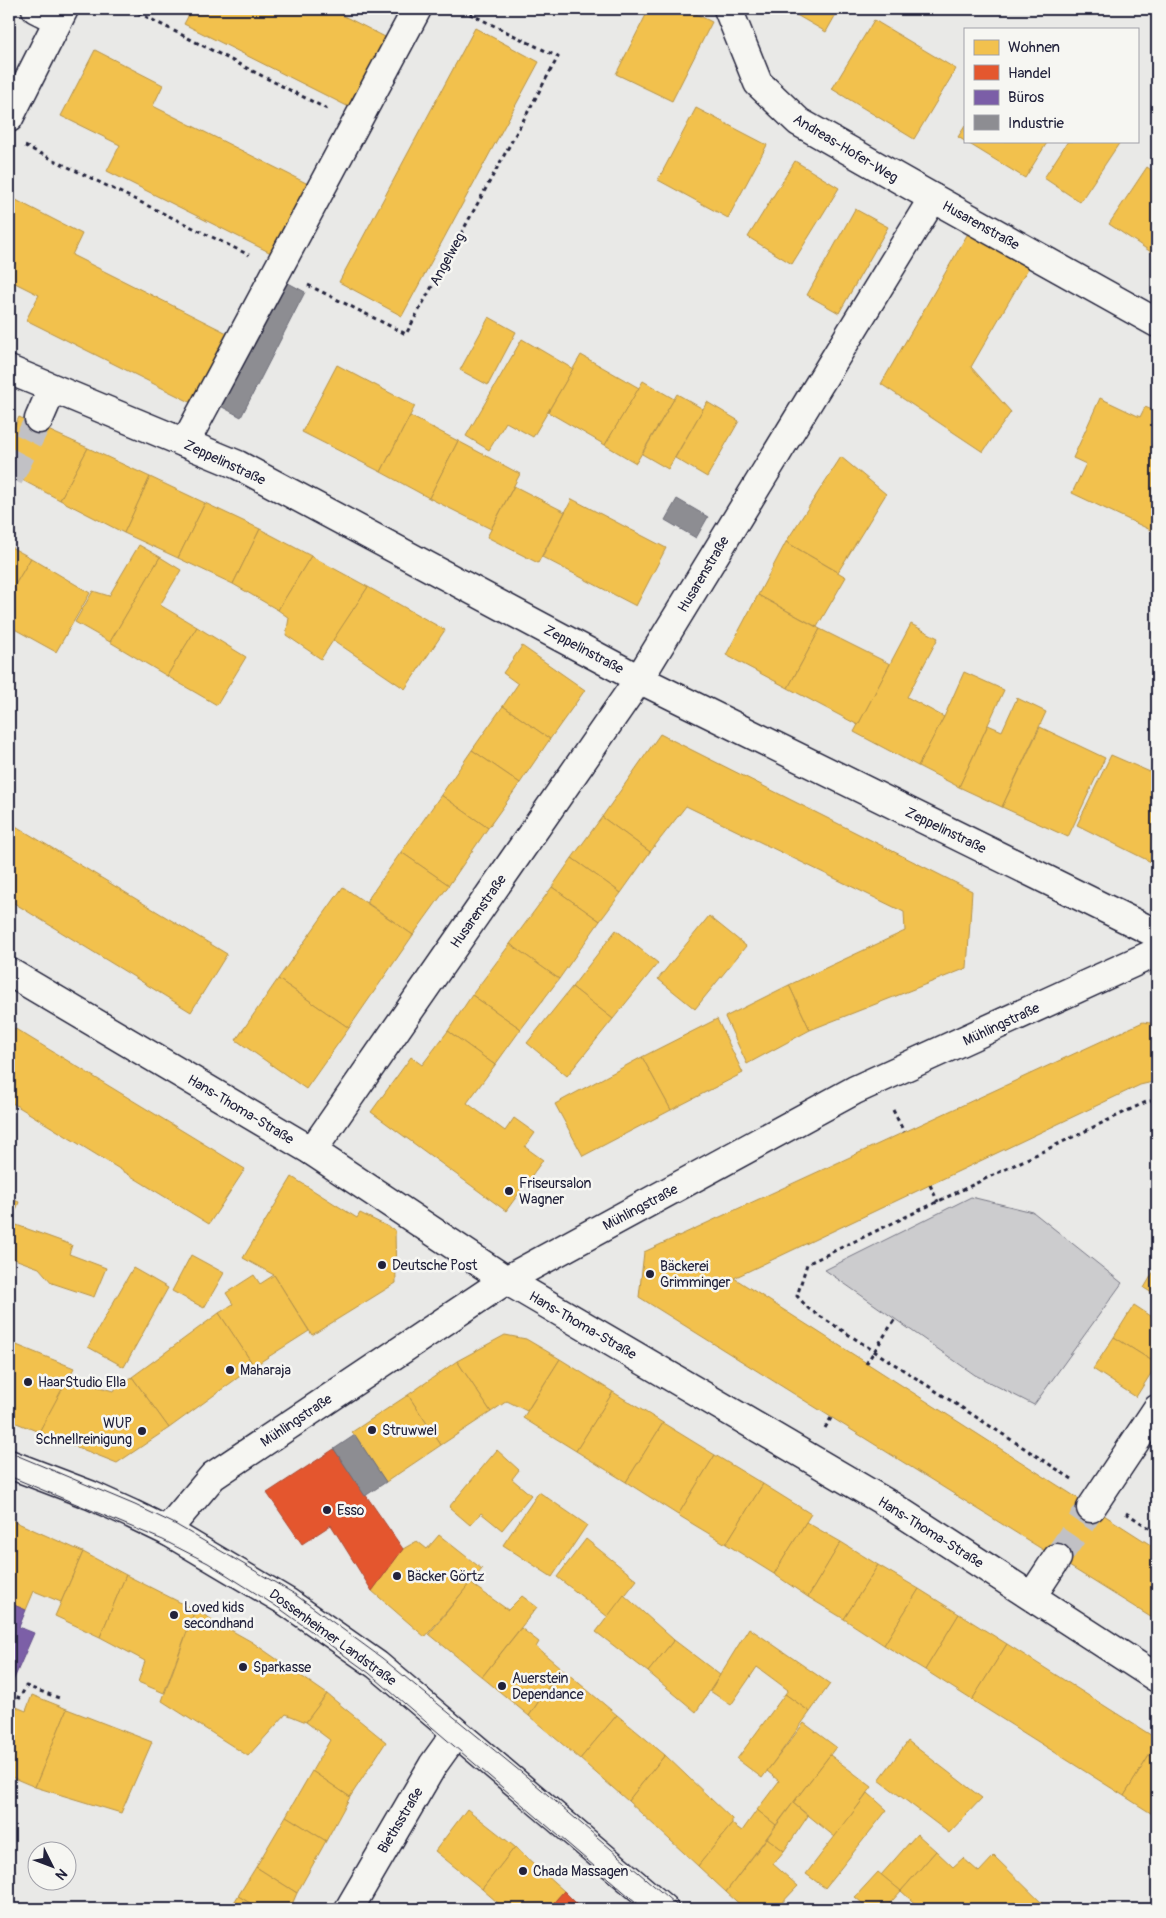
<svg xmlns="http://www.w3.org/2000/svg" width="1166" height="1918" viewBox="0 0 1166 1918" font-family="Pangolin,sans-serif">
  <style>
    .green { fill: #ccccce; stroke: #777784 }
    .homes { fill: #f2c14e; stroke: #b49148 }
    .shops { fill: #e4572e; stroke: #aa4732 }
    .offices { fill: #7b5ea7; stroke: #604c87 }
    .industry { fill: #8d8d92; stroke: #6d6d78 }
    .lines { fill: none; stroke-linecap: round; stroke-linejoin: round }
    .minor-tunnel { stroke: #c1c1c5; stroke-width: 28; stroke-dasharray: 28 14; stroke-linecap: butt }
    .minor-casing { stroke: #22223b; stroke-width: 31 }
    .major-casing { stroke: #22223b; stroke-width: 31 }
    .path { stroke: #22223b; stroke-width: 3; stroke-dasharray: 4 4; stroke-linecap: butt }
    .minor { stroke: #f6f6f2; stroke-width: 28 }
    .major { stroke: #f6f6f2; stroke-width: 28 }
    .tram { stroke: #22223b; stroke-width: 1 }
    .poi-dot { fill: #22223b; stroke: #f6f6f2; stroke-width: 2 }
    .labels { text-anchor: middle; stroke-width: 5; stroke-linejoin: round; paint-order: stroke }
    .street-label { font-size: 14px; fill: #22223b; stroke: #f6f6f2 }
    .poi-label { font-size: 14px; fill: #22223b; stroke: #f6f6f2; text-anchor: start }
  </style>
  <rect width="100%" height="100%" fill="#e9e9e7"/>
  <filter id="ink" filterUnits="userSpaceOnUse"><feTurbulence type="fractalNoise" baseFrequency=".02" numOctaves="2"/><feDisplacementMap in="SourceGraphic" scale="10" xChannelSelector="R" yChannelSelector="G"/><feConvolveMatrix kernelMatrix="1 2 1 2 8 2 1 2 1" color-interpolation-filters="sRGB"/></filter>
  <g filter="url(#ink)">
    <path class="green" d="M 971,1197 L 1033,1212 L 1122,1283 L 1034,1405 L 975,1375 L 825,1270 Z"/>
    <g class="homes">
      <path d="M 192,9 L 330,9 L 391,40 L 355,110 L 184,24 Z"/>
      <path d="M 649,9 L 686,9 L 712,22 L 672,101 L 616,74 Z"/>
      <path d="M 786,9 L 839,9 L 826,32 Z"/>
      <path d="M 874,20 L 956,69 L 914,139 L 832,89 Z"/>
      <path d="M 475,28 L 539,62 L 402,316 L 339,282 Z"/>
      <path d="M 95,50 L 163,85 L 153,106 L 314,187 L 279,257 L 107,171 L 120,145 L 61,116 Z"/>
      <path d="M 696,108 L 767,145 L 728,218 L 658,180 Z"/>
      <path d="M 965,126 L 965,141 L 1048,141 L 1025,178 L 958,137 Z"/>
      <path d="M 1068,141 L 1120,142 L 1080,202 L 1044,178 Z"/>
      <path d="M 795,161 L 839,188 L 792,264 L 748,237 Z"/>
      <path d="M 1147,167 L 1157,174 L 1157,256 L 1109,224 Z"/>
      <path d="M 14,199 L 82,234 L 72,255 L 233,336 L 198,406 L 26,320 L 39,295 L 9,280 L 9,209 Z"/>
      <path d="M 855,209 L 888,227 L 839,313 L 807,295 Z"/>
      <path d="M 970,230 L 1030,265 L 971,367 L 1011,412 L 983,452 L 881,384 Z"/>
      <path d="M 489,317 L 516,332 L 488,385 L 460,370 Z"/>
      <path d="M 522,339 L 573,369 L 533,437 L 506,422 L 489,450 L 466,436 Z"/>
      <path d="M 581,355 L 639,388 L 605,445 L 548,412 Z"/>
      <path d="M 337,365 L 415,406 L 381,472 L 302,432 Z"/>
      <path d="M 643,381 L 674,399 L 636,463 L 605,445 Z"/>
      <path d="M 677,394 L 703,409 L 668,469 L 642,454 Z"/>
      <path d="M 1100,398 L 1140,417 L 1145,407 L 1157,412 L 1157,533 L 1072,493 L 1086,464 L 1073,458 Z"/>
      <path d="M 707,402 L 739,421 L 707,477 L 675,458 Z"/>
      <path d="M 410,416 L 458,441 L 429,498 L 381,472 Z"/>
      <path d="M 19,417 L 88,448 L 60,500 L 9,473 L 9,438 Z"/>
      <path d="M 9,421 L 16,424 L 9,438 Z"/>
      <path d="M 458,441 L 520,474 L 491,529 L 429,498 Z"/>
      <path d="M 88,448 L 150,477 L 124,533 L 60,500 Z"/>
      <path d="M 841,457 L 886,494 L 838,572 L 786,542 Z"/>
      <path d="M 150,477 L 205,503 L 178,558 L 124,533 Z"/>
      <path d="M 514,486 L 565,512 L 538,563 L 487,537 Z"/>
      <path d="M 572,499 L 666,548 L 636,606 L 542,557 Z"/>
      <path d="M 205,503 L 260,529 L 233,584 L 178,558 Z"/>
      <path d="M 260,529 L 311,556 L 278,610 L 233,584 Z"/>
      <path d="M 786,542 L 846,577 L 817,627 L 758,595 Z"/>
      <path d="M 139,545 L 160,557 L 110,642 L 75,622 L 93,591 L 109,596 Z"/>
      <path d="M 9,546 L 31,558 L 9,595 Z"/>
      <path d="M 311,556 L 368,587 L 321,659 L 286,635 L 289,618 L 278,610 Z"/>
      <path d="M 160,557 L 181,570 L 160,605 L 197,627 L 167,676 L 110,642 Z"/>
      <path d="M 31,558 L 90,593 L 56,652 L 9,626 L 9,595 Z"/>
      <path d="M 368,587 L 445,630 L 405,689 L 333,640 Z"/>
      <path d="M 758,595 L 820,629 L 788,688 L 726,655 Z"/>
      <path d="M 911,624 L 938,638 L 907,697 L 944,717 L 918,766 L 854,732 Z"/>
      <path d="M 197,627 L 246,657 L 217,705 L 167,676 Z"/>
      <path d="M 820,629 L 890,664 L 858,725 L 788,688 Z"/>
      <path d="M 522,646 L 585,690 L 550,739 L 503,706 L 518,684 L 503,673 Z"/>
      <path d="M 964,672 L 1004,690 L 959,787 L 918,766 L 944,717 Z"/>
      <path d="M 1017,698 L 1046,712 L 1002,807 L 959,787 L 988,725 L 1002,731 Z"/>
      <path d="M 503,706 L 550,739 L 520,783 L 472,750 Z"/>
      <path d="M 1040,727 L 1105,758 L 1068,837 L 1002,807 Z"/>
      <path d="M 660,734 L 972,891 L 967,968 L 810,1030 L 789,985 L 905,931 L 904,912 L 686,806 L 650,852 L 602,817 Z"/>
      <path d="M 472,750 L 520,783 L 488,828 L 441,795 Z"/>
      <path d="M 1111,755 L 1157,775 L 1157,865 L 1077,825 Z"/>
      <path d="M 441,795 L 488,828 L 449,885 L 401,852 Z"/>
      <path d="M 602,817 L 650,852 L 621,893 L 572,858 Z"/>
      <path d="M 9,822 L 227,954 L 191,1012 L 9,900 Z"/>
      <path d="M 401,852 L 449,885 L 413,935 L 366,902 Z"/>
      <path d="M 572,858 L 621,893 L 600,921 L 552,887 Z"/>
      <path d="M 343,887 L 413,935 L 349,1028 L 278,979 Z"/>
      <path d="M 552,887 L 600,921 L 559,979 L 510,944 Z"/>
      <path d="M 709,916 L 746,946 L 695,1009 L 658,979 Z"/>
      <path d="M 616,930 L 658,963 L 613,1019 L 572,987 Z"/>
      <path d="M 510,944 L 559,979 L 521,1029 L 472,995 Z"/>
      <path d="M 278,979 L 349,1028 L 306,1089 L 236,1040 Z"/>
      <path d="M 789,985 L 810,1030 L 747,1064 L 725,1017 Z"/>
      <path d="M 572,987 L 613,1019 L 567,1076 L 527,1043 Z"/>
      <path d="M 472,995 L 521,1029 L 495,1065 L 448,1031 Z"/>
      <path d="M 717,1019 L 743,1073 L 671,1110 L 642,1057 Z"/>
      <path d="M 1143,1022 L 1157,1024 L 1157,1081 L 1140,1085 L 734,1278 L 1157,1549 L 1157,1621 L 639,1297 L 644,1252 Z"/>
      <path d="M 9,1025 L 245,1169 L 209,1224 L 9,1101 Z"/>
      <path d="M 448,1031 L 495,1065 L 467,1103 L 505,1131 L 514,1118 L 535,1133 L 525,1147 L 543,1160 L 506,1211 L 371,1112 L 411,1057 L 422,1065 Z"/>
      <path d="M 642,1057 L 671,1110 L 583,1156 L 555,1104 Z"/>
      <path d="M 292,1177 L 357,1218 L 360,1213 L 395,1230 L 396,1283 L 312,1335 L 274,1275 L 243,1258 Z"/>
      <path d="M 9,1198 L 19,1202 L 9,1229 Z"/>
      <path d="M 11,1223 L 72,1245 L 69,1254 L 106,1268 L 94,1297 L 52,1283 L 39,1268 L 9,1257 L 9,1229 Z"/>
      <path d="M 191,1255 L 224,1273 L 204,1308 L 172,1291 Z"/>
      <path d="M 1157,1266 L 1157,1296 L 1144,1288 Z"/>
      <path d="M 133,1268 L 168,1288 L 124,1367 L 88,1347 Z"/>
      <path d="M 254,1275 L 260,1284 L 274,1275 L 309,1331 L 254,1366 L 219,1313 L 233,1304 L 226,1293 Z"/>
      <path d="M 1134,1305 L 1157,1320 L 1157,1364 L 1114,1337 Z"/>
      <path d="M 219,1313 L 254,1366 L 169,1428 L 132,1377 Z"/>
      <path d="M 505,1335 L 526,1339 L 560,1359 L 527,1411 L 507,1401 L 491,1412 L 457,1361 Z"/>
      <path d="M 1114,1337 L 1157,1364 L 1136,1397 L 1093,1369 Z"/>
      <path d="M 9,1342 L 74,1368 L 39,1432 L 9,1420 Z"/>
      <path d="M 560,1359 L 613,1392 L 576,1451 L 523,1418 Z"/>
      <path d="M 457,1361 L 491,1412 L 441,1445 L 408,1395 Z"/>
      <path d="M 132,1377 L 169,1428 L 117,1463 L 39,1432 L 68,1378 L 113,1391 Z"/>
      <path d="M 613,1392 L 663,1423 L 626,1482 L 576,1451 Z"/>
      <path d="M 408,1395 L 441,1445 L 386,1482 L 352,1432 Z"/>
      <path d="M 663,1423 L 715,1455 L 678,1515 L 626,1482 Z"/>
      <path d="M 1157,1448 L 1157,1464 L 1150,1459 Z"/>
      <path d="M 497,1450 L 519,1470 L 512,1479 L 531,1495 L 502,1530 L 481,1513 L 470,1525 L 449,1507 Z"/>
      <path d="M 715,1455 L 763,1484 L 726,1544 L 678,1515 Z"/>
      <path d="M 763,1484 L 811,1514 L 774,1574 L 726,1544 Z"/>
      <path d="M 539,1492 L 587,1525 L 552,1577 L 503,1545 Z"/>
      <path d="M 9,1519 L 83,1552 L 61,1602 L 34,1591 L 26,1610 L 9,1603 Z"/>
      <path d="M 806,1522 L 841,1542 L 808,1597 L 774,1574 Z"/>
      <path d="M 439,1535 L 482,1569 L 425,1637 L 372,1591 L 403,1549 L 417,1541 L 427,1549 Z"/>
      <path d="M 586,1539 L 637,1580 L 608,1617 L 557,1577 Z"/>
      <path d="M 841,1542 L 878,1565 L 844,1619 L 808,1597 Z"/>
      <path d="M 83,1552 L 126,1575 L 100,1637 L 55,1616 Z"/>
      <path d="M 878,1565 L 919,1589 L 884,1645 L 844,1619 Z"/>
      <path d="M 126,1575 L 195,1610 L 164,1693 L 138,1682 L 145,1661 L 100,1637 Z"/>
      <path d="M 470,1583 L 508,1610 L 522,1596 L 537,1607 L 482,1677 L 429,1634 Z"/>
      <path d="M 919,1589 L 959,1614 L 925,1670 L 884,1645 Z"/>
      <path d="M 624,1595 L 674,1640 L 648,1672 L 596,1632 Z"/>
      <path d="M 195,1610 L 252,1642 L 327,1694 L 306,1722 L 286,1714 L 248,1756 L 162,1701 Z"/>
      <path d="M 959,1614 L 1007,1644 L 972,1700 L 925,1670 Z"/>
      <path d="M 521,1628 L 539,1642 L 536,1647 L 561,1668 L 529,1716 L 482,1677 Z"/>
      <path d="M 749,1628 L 830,1684 L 810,1712 L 785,1694 L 788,1690 L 757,1667 L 731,1705 L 710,1691 Z"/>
      <path d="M 674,1640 L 720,1675 L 696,1712 L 648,1672 Z"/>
      <path d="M 1007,1644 L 1157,1739 L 1157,1743 L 1124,1796 L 972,1700 Z"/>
      <path d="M 561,1668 L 617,1715 L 580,1759 L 529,1716 Z"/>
      <path d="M 327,1694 L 386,1742 L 350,1797 L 312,1771 L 330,1740 L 306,1722 Z"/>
      <path d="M 785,1694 L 810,1712 L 762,1778 L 737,1759 Z"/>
      <path d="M 32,1695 L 67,1709 L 35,1787 L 9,1776 L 9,1704 L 26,1711 Z"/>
      <path d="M 67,1709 L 152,1742 L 121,1813 L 35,1787 Z"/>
      <path d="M 617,1715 L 665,1755 L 628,1801 L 580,1759 Z"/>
      <path d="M 804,1723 L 836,1747 L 776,1825 L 757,1810 L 779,1781 L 767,1771 Z"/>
      <path d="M 908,1741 L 982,1798 L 949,1833 L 879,1780 Z"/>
      <path d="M 1157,1743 L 1157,1817 L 1124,1796 Z"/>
      <path d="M 665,1755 L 732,1819 L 732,1824 L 698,1866 L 628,1801 Z"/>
      <path d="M 830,1755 L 872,1787 L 835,1837 L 793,1803 Z"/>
      <path d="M 312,1771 L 350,1797 L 326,1841 L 286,1816 Z"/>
      <path d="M 868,1793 L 887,1810 L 825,1888 L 806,1874 Z"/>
      <path d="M 793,1803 L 808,1816 L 784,1851 L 767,1838 Z"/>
      <path d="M 467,1809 L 515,1847 L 482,1889 L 435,1851 Z"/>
      <path d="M 757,1810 L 776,1825 L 726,1892 L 698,1866 L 732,1824 L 742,1831 Z"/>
      <path d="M 286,1816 L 326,1841 L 297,1893 L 256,1867 Z"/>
      <path d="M 917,1834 L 936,1851 L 901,1891 L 881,1875 Z"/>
      <path d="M 767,1838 L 784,1851 L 773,1864 L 798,1886 L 776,1909 L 745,1909 L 726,1892 Z"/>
      <path d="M 515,1847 L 564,1891 L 548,1909 L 505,1909 L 482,1889 Z"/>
      <path d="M 936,1851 L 953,1867 L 963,1858 L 979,1872 L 994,1856 L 1048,1909 L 921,1909 L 901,1891 Z"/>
      <path d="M 256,1867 L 297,1893 L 290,1909 L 260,1909 L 238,1896 Z"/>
      <path d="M 878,1872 L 901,1891 L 885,1909 L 869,1909 L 855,1897 Z"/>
      <path d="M 238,1896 L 260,1909 L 230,1909 Z"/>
    </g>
    <g class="shops">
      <path d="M 334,1449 L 403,1549 L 372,1591 L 331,1525 L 302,1544 L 267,1493 Z"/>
      <path d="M 564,1891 L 582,1909 L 548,1909 Z"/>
    </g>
    <path class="offices" d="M 9,1603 L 26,1610 L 19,1627 L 34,1633 L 10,1688 Z"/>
    <g class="industry">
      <path d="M 277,277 L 305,292 L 241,417 L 213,402 Z"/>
      <path d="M 677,499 L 708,517 L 696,538 L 665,520 Z"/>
      <path d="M 355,1435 L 386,1482 L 365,1496 L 334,1449 Z"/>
    </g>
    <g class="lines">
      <g class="minor-tunnel">
        <path d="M 9,478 L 39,419"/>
        <path d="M 1057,1558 L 1091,1508"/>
      </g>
      <defs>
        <g id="minor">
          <path d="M 36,9 L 58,20"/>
          <path d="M 728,9 L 758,83 L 799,122 L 933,198"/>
          <path d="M 9,118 L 64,9"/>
          <path d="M 9,370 L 238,465 L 639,679 L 1157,934"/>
          <path d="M 39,419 L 52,389"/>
          <path d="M 185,443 L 417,9"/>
          <path d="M 9,972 L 312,1151 L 506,1280 L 890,1505 L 1157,1678"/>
          <path d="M 312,1151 L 639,679 L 933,198 L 1157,323"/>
          <path d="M 1091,1508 L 1157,1409"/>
          <path d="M 169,1532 L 173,1523 L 213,1476 L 506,1280 L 855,1090 L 1157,952"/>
          <path d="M 1032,1596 L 1057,1558"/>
          <path d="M 349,1909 L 433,1765 L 456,1733"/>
        </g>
        <path id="major" d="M 9,1464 L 90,1495 L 132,1514 L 169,1532 L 287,1602 L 377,1665 L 664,1909"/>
      </defs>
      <use href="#minor" class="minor-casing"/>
      <use href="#major" class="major-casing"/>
      <g class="path">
        <path d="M 131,9 L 327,109"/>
        <path d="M 25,146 L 249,255"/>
        <path d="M 308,285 L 406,334 L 558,57 L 460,9"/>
        <path d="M 893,1110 L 904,1132"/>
        <path d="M 930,1185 L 938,1202"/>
        <path d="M 866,1364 L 895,1319"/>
        <path d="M 825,1428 L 831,1418"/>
        <path d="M 1072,1479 L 809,1309 L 797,1296 L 807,1264 L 1146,1102 L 1157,1100"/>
        <path d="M 1126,1513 L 1157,1533"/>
        <path d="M 9,1694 L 20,1698 L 26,1686 L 62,1699"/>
      </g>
      <use href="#minor" class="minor"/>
      <use href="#major" class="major"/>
      <g class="tram">
        <path d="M 9,1452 L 135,1505 L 173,1523 L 293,1593 L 382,1658 L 527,1777 L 681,1909"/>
        <path d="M 9,1476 L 163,1540 L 208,1563 L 279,1608 L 369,1673 L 644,1909"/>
      </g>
    </g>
  </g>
  <g class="poi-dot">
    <circle cx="509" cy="1191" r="5"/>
    <circle cx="382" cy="1265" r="5"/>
    <circle cx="650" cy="1274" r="5"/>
    <circle cx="230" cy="1370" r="5"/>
    <circle cx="28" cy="1382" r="5"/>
    <circle cx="372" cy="1430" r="5"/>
    <circle cx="142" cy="1431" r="5"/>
    <circle cx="327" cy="1510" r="5"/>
    <circle cx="397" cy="1576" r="5"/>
    <circle cx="174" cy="1615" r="5"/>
    <circle cx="243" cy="1667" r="5"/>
    <circle cx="502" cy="1686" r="5"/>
    <circle cx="523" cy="1871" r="5"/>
  </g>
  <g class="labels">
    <g class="street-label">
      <text transform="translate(846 148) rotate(31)" y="5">Andreas-Hofer-Weg</text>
      <text transform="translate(981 225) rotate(29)" y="5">Husarenstraße</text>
      <text transform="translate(447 259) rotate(-61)" y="5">Angelweg</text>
      <text transform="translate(225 462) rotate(25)" y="5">Zeppelinstraße</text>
      <text transform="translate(703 574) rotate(-59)" y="5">Husarenstraße</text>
      <text transform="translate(584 649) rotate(28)" y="5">Zeppelinstraße</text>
      <text transform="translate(946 830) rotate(26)" y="5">Zeppelinstraße</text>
      <text transform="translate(478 911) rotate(-55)" y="5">Husarenstraße</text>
      <text transform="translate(1001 1024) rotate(-25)" y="5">Mühlingstraße</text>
      <text transform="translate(241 1109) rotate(31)" y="5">Hans-Thoma-Straße</text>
      <text transform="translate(640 1207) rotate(-28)" y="5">Mühlingstraße</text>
      <text transform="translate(583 1325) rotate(30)" y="5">Hans-Thoma-Straße</text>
      <text transform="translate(296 1420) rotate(-34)" y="5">Mühlingstraße</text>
      <text transform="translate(931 1532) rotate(32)" y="5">Hans-Thoma-Straße</text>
      <text transform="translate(333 1637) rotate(36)" y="5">Dossenheimer Landstraße</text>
      <text transform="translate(400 1820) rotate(-59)" y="5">Biethsstraße</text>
    </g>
    <g class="poi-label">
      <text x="519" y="1188">Friseursalon<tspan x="519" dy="16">Wagner</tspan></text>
      <text x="392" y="1270">Deutsche Post</text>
      <text x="660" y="1271">Bäckerei<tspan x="660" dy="16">Grimminger</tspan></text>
      <text x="240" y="1375">Maharaja</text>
      <text x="38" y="1387">HaarStudio Ella</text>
      <text x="132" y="1428" text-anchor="end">WUP<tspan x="132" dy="16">Schnellreinigung</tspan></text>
      <text x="382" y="1435">Struwwel</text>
      <text x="337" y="1515">Esso</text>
      <text x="407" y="1581">Bäcker Görtz</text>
      <text x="184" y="1612">Loved kids<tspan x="184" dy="16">secondhand</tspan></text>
      <text x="253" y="1672">Sparkasse</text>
      <text x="512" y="1683">Auerstein<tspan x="512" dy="16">Dependance</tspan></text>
      <text x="533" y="1876">Chada Massagen</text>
    </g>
  </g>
  <rect width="1166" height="1918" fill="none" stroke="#f6f6f2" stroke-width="30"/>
  <rect x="15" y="15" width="1136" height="1888" fill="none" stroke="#22223b" stroke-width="2" filter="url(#ink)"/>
  <rect x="964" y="28" width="175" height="115" fill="#f6f6f2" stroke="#a1a1a9"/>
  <rect x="974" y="40" width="25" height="15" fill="#f2c14e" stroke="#a1a1a9"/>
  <text x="1008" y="52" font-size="15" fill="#22223b">Wohnen</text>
  <rect x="974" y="65" width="25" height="15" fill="#e4572e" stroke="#a1a1a9"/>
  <text x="1008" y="78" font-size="15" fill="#22223b">Handel</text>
  <rect x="974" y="90" width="25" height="15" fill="#7b5ea7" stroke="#a1a1a9"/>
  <text x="1008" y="102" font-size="15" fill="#22223b">Büros</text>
  <rect x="974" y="115" width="25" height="15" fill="#8d8d92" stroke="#a1a1a9"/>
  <text x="1008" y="128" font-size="15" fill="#22223b">Industrie</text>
  <g transform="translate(52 1866) rotate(132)"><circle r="24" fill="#f6f6f2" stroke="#a1a1a9"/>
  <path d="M0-4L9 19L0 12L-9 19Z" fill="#22223b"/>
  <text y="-8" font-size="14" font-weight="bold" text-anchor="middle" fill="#22223b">N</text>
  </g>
</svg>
